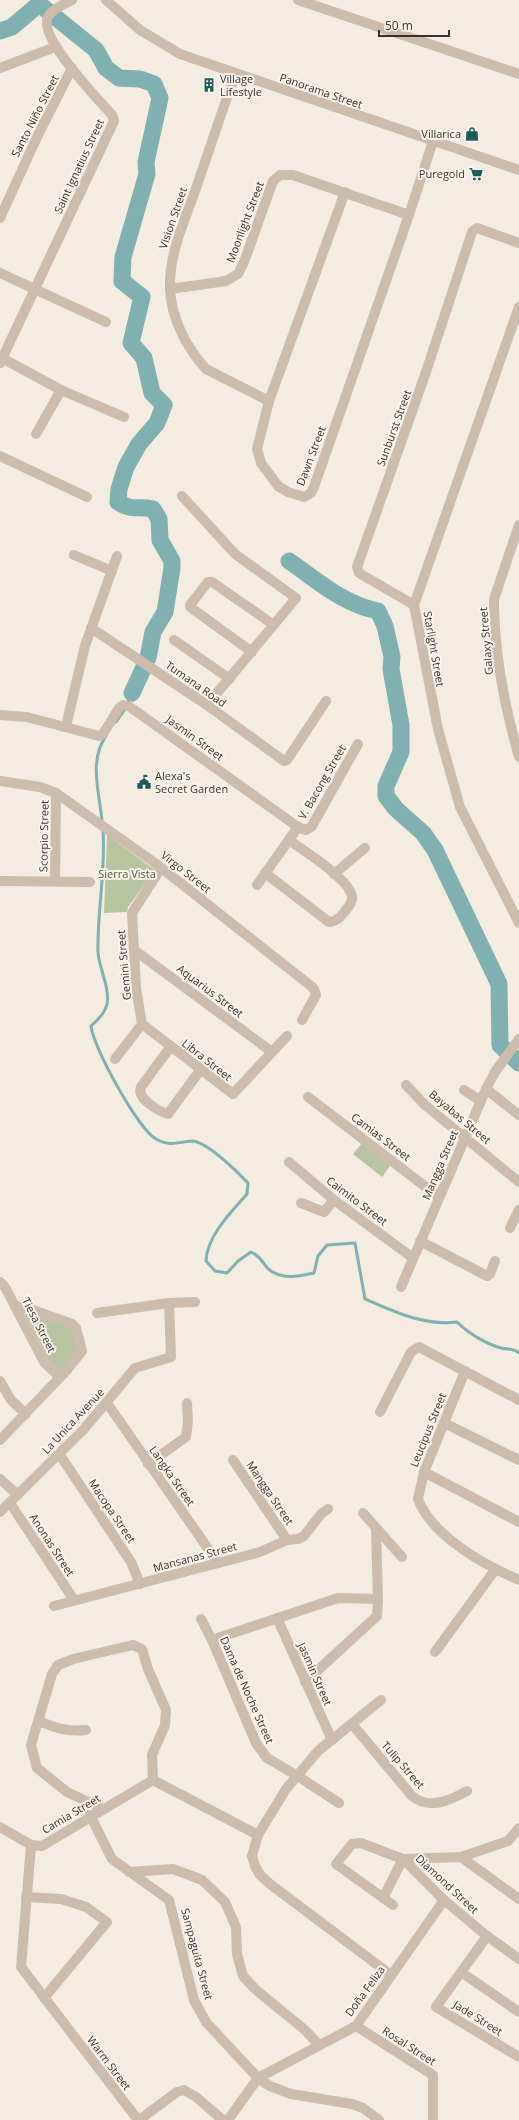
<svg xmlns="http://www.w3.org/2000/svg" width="519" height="2120" viewBox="0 0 519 2120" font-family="'Open Sans',sans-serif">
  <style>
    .green { fill: #b8c4a0 }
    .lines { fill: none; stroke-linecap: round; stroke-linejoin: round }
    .stream { stroke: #7fb0b2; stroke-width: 3 }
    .river { stroke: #7fb0b2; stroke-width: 17 }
    .minor { stroke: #cdbbac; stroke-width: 10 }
    .labels { text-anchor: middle; stroke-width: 4; stroke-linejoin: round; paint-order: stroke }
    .poi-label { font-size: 11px; fill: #3b302b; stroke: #fbf5ee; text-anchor: start }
    .street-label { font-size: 11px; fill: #3b302b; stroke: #fbf5ee }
    .park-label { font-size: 11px; fill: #4a5a2e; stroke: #fbf5ee }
  </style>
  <rect width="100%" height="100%" fill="#f4ebe1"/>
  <g class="green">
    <path d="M 107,835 L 155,870 L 128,907 L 127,912 L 104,913 Z"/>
    <path d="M 362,1143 L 390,1166 L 382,1177 L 353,1154 Z"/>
    <path d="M 30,1313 L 72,1329 L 79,1352 L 61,1371 L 48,1359 L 25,1314 Z"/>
  </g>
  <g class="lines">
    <g class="stream">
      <path d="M 116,722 L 125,709 L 132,693"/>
      <path d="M 102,822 C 100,793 88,762 106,736"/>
      <path d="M 103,829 C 106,871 97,911 98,952 C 99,969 110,987 107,1004 C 105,1013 98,1020 91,1026 C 93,1047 138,1129 156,1139 C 171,1147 177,1142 192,1141 C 206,1141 238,1172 248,1183 L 247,1194 C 231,1212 207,1236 206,1261 L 215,1271 L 227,1273 L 238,1261 L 251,1252 C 264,1258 262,1265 271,1271 C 285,1280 300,1276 314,1273 L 318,1256 L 327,1245 L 355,1243 L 365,1299 C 395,1312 424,1326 457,1322 C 468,1333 486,1344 501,1348 C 508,1350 514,1348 519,1353"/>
    </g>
    <g class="river">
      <path d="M 0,31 L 12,27 L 39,4 L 96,50 L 106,68 L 119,78 L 140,79 L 154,84 L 160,98 L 146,162 L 147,174 L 123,257 L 122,281 L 142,297 L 131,343 L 144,358 L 152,393 L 164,405 L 157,423 L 139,444 L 126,467 L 119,489 L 118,502 C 131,511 138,506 153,509 L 159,519 L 160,540 L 172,561 L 172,568 L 165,612 L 153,632 L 148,658"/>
      <path d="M 289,561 C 317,580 344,605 378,611 L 385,626 L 392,657 L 391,669 L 401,725 L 401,752 L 386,786 L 386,796 L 396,809 L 423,833 L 435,850 L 499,984 L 500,1045 L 519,1063"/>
      <path d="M 132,693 L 144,667"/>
    </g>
    <g class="minor">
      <path d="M 106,0 L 140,30 L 180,54 L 519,170"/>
      <path d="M 298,0 L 519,74"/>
      <path d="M 0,68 L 55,47"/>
      <path d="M 235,74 C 221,114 208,154 194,194 C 183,225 169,255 170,288 C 171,318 186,347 206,369 L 269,401"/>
      <path d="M 345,192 L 269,401 L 257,449 L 261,463 L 278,486 L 288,492 L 304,497 L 311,493 L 314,487 L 409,215 L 433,141"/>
      <path d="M 0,218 L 38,135 L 72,68"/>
      <path d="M 0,273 L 106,322"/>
      <path d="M 170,289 L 226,281 L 238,274 L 244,262 L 273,181 L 280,175 L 293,175 L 409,215"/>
      <path d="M 519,307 L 414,605 L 438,729 L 460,807 L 519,923"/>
      <path d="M 0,357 L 61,390 L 124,417"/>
      <path d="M 0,363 L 114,121 L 112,115 C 99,100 34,34 49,15 C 54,8 65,4 72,0"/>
      <path d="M 36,434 L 61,390"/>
      <path d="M 0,456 L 87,497"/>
      <path d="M 182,496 L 235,554 L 296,598 L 207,705"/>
      <path d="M 519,525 L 494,599 L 494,607 C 495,658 505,708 519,757"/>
      <path d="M 74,555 L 112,571"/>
      <path d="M 414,605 L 359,573 L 357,567 L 426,372 L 472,232 L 477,228 L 519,243"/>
      <path d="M 91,628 L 207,705 L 284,761 L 287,760 L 326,701"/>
      <path d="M 174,640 L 230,679"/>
      <path d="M 252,652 L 190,607 L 190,605 L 208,582 L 212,582 L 274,625"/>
      <path d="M 0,715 L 27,717 L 99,736 L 103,734 L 119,708 L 123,705 L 130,707 L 298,827 L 306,830 L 312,826 L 358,744"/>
      <path d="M 66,726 L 85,646 L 117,556"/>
      <path d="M 0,781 L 40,787 L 56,793 L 155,863 L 311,986 L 314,989 L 316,995 L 302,1020"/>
      <path d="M 265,873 L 329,922 C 337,922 341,916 346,910 C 349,906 353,901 352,896 C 348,878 304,851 289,840"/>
      <path d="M 334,874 L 365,848"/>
      <path d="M 55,880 L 56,793"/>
      <path d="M 0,881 L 90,882"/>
      <path d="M 257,885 L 298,827"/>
      <path d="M 133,949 L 272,1052"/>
      <path d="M 142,1024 L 233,1094 L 287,1036"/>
      <path d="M 171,1046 L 141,1087 C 136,1098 158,1111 168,1114 L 201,1069"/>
      <path d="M 115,1059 L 142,1024 L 136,988 L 132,913 L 161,868"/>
      <path d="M 406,1085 L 425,1105 L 519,1182"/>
      <path d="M 486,1089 L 519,1115"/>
      <path d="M 464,1090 L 481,1101"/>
      <path d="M 308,1097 L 439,1197"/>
      <path d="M 289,1162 L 334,1200 L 413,1258"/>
      <path d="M 301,1203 L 324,1212 L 334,1200"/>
      <path d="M 510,1228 L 519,1210"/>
      <path d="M 420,1241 L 487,1276 L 490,1274 L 495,1261"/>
      <path d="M 0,1282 L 5,1287 L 44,1362 L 60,1377"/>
      <path d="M 401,1287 L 486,1089 L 495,1072 L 519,1039"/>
      <path d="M 97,1313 L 169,1303 L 195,1302"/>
      <path d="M 465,1371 L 424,1472 L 418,1499 C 432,1536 484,1565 519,1580"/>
      <path d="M 0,1381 L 11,1400 L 26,1414"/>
      <path d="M 107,1403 L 218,1563"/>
      <path d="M 380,1412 L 411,1352 L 419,1347 L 519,1400"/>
      <path d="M 444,1423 L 519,1460"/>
      <path d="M 0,1440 L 67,1370 L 82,1351 L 76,1328 L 72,1324 L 30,1309 L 15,1306"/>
      <path d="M 60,1455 L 131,1562 L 140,1584"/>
      <path d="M 233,1460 L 287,1540"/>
      <path d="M 148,1464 L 186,1437 L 188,1421 L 187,1403"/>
      <path d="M 424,1472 L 519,1522"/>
      <path d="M 0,1479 L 18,1495"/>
      <path d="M 10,1503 L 74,1600"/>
      <path d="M 0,1512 L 84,1429 L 135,1368 L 171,1357 L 169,1303"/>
      <path d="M 363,1513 L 402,1557"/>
      <path d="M 54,1606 L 260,1552 L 287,1540 L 298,1539 L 304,1536 L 321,1514 L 328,1509"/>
      <path d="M 277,1618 L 332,1740"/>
      <path d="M 201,1619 L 212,1640 L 256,1743 L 267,1758 L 296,1775 L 339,1803"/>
      <path d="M 212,1640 L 338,1598 L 378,1599"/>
      <path d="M 435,1652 L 495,1570"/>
      <path d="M 305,1682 L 377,1616 L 378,1599 L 376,1530"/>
      <path d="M 381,1700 L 318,1751 L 286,1789 L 258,1835 L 252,1856 L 255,1866 L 260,1875 L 270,1884 L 391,1975"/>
      <path d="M 39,1721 C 55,1728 68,1732 86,1730"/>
      <path d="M 352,1724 L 412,1796 C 429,1810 449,1801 467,1791"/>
      <path d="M 153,1780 L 258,1835"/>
      <path d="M 103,1809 L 67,1792 L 37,1768 L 31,1745 L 52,1674 L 58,1665 L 73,1659 L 133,1645 L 142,1649 L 148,1669 L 166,1710 L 165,1725 L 152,1755 L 153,1780"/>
      <path d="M 90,1815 L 112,1859 L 169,1900 L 194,2000 L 206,2022 L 258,2078 L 270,2086 L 291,2094 L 352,2104 L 363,2108 L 379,2120"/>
      <path d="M 0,1827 L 31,1845 L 42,1846 L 153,1780"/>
      <path d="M 31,1845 L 21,1967 L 138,2120"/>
      <path d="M 461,1857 L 519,1899"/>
      <path d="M 129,1872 L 173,1869 L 202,1880 L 225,1902 L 236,1927 L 237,1954 L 243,1976 L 255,1989 L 305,2030 L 319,2045"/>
      <path d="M 26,1897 L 61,1899 L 86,1907 L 107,1922 L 44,1998"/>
      <path d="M 383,1898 L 403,1859 L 461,1857 L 508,1841 L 519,1828"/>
      <path d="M 393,1905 L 336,1864 L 352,1844 L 361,1843 L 403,1859 L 444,1900 L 487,1936 L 519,1959"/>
      <path d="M 487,1936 L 436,2007 L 519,2057"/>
      <path d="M 461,1972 L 519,2012"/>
      <path d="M 356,2026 L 433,2075 L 433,2120"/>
      <path d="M 139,2120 L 177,2092 L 184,2090 L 196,2097 L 223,2120"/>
      <path d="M 228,2120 L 258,2078 L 356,2026 L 444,1900"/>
    </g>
  </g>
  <defs>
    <symbol id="building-bare" viewBox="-9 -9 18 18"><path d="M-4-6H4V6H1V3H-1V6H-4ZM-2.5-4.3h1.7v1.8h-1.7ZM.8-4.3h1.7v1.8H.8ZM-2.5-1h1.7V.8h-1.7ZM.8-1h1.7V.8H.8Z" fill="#1f5a5e" stroke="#fbf5ee" stroke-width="2.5" paint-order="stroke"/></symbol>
    <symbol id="shop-bare" viewBox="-9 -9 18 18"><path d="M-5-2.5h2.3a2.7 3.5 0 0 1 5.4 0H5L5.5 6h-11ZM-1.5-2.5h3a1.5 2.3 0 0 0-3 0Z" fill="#1f5a5e" stroke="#fbf5ee" stroke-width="2.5" paint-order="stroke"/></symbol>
    <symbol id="supermarket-bare" viewBox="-9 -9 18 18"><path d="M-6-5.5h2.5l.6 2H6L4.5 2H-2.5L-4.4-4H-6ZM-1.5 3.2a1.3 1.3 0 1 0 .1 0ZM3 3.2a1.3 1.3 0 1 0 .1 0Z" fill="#1f5a5e" stroke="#fbf5ee" stroke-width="2.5" paint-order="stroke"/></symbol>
    <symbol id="civic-bare" viewBox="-9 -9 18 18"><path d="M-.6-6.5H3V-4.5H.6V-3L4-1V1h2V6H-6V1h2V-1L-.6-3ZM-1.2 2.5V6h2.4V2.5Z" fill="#1f5a5e" stroke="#fbf5ee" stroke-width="2.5" paint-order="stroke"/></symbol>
  </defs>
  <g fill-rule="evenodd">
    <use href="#building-bare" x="199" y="75" width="20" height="20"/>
    <use href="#shop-bare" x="462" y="124" width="20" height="20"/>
    <use href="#supermarket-bare" x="466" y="164" width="20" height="20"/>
    <use href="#civic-bare" x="134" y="772" width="20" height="20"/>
  </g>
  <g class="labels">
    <g class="poi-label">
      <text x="220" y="83">Village<tspan x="220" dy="13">Lifestyle</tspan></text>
      <text x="461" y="138" text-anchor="end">Villarica</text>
      <text x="465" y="178" text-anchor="end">Puregold</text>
      <text x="155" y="780">Alexa's<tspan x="155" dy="13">Secret Garden</tspan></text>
    </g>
    <g class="street-label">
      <text transform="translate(321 91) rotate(19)" y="4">Panorama Street</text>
      <text transform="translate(35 116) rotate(-63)" y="4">Santo Niño Street</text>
      <text transform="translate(79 166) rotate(-65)" y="4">Saint Ignatius Street</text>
      <text transform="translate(173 218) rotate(-71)" y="4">Vision Street</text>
      <text transform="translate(245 222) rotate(-69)" y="4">Moonlight Street</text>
      <text transform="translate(394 428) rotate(-70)" y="4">Sunburst Street</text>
      <text transform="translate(311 456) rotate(-69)" y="4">Dawn Street</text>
      <text transform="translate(486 641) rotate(-95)" y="4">Galaxy Street</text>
      <text transform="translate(434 649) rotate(80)" y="4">Starlight Street</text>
      <text transform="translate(196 684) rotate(35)" y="4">Tumana Road</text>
      <text transform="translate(195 738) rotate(36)" y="4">Jasmin Street</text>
      <text transform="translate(322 782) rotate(-60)" y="4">V. Bacong Street</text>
      <text transform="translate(44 836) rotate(-89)" y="4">Scorpio Street</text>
      <text transform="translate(186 872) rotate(38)" y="4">Virgo Street</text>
      <text transform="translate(124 965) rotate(-95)" y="4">Gemini Street</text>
      <text transform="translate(210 991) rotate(37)" y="4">Aquarius Street</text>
      <text transform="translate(207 1060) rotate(38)" y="4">Libra Street</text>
      <text transform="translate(460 1117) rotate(40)" y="4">Bayabas Street</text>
      <text transform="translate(381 1137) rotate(37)" y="4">Camias Street</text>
      <text transform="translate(440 1165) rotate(-67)" y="4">Mangga Street</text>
      <text transform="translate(357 1201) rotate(37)" y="4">Caimito Street</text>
      <text transform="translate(39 1325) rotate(63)" y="4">Tiesa Street</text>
      <text transform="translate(73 1421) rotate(-47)" y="4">La Unica Avenue</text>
      <text transform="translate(428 1430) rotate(-68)" y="4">Leucipus Street</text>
      <text transform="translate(172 1476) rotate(55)" y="4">Langka Street</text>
      <text transform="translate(270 1493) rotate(56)" y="4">Mangga Street</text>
      <text transform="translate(112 1511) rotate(56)" y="4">Macopa Street</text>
      <text transform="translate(52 1545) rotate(57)" y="4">Anonas Street</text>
      <text transform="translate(195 1557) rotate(-15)" y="4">Mansanas Street</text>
      <text transform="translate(315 1674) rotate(66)" y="4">Jasmin Street</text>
      <text transform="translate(247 1690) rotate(66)" y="4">Dama de Noche Street</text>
      <text transform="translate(403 1765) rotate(49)" y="4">Tulip Street</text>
      <text transform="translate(71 1814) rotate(-31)" y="4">Camia Street</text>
      <text transform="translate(447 1884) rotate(43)" y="4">Diamond Street</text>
      <text transform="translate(197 1954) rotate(75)" y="4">Sampaguita Street</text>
      <text transform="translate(365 1991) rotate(-54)" y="4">Doña Feliza</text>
      <text transform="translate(478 2018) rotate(32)" y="4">Jade Street</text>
      <text transform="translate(409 2046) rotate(33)" y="4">Rosal Street</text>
      <text transform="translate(109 2063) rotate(53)" y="4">Warm Street</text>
    </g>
    <g class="park-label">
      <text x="127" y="878">Sierra Vista</text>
    </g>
  </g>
  <path d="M379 30v6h70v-6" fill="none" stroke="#3b302b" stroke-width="2"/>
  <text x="385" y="30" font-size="12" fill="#3b302b" stroke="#fbf5ee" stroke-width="3" paint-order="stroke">50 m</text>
</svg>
